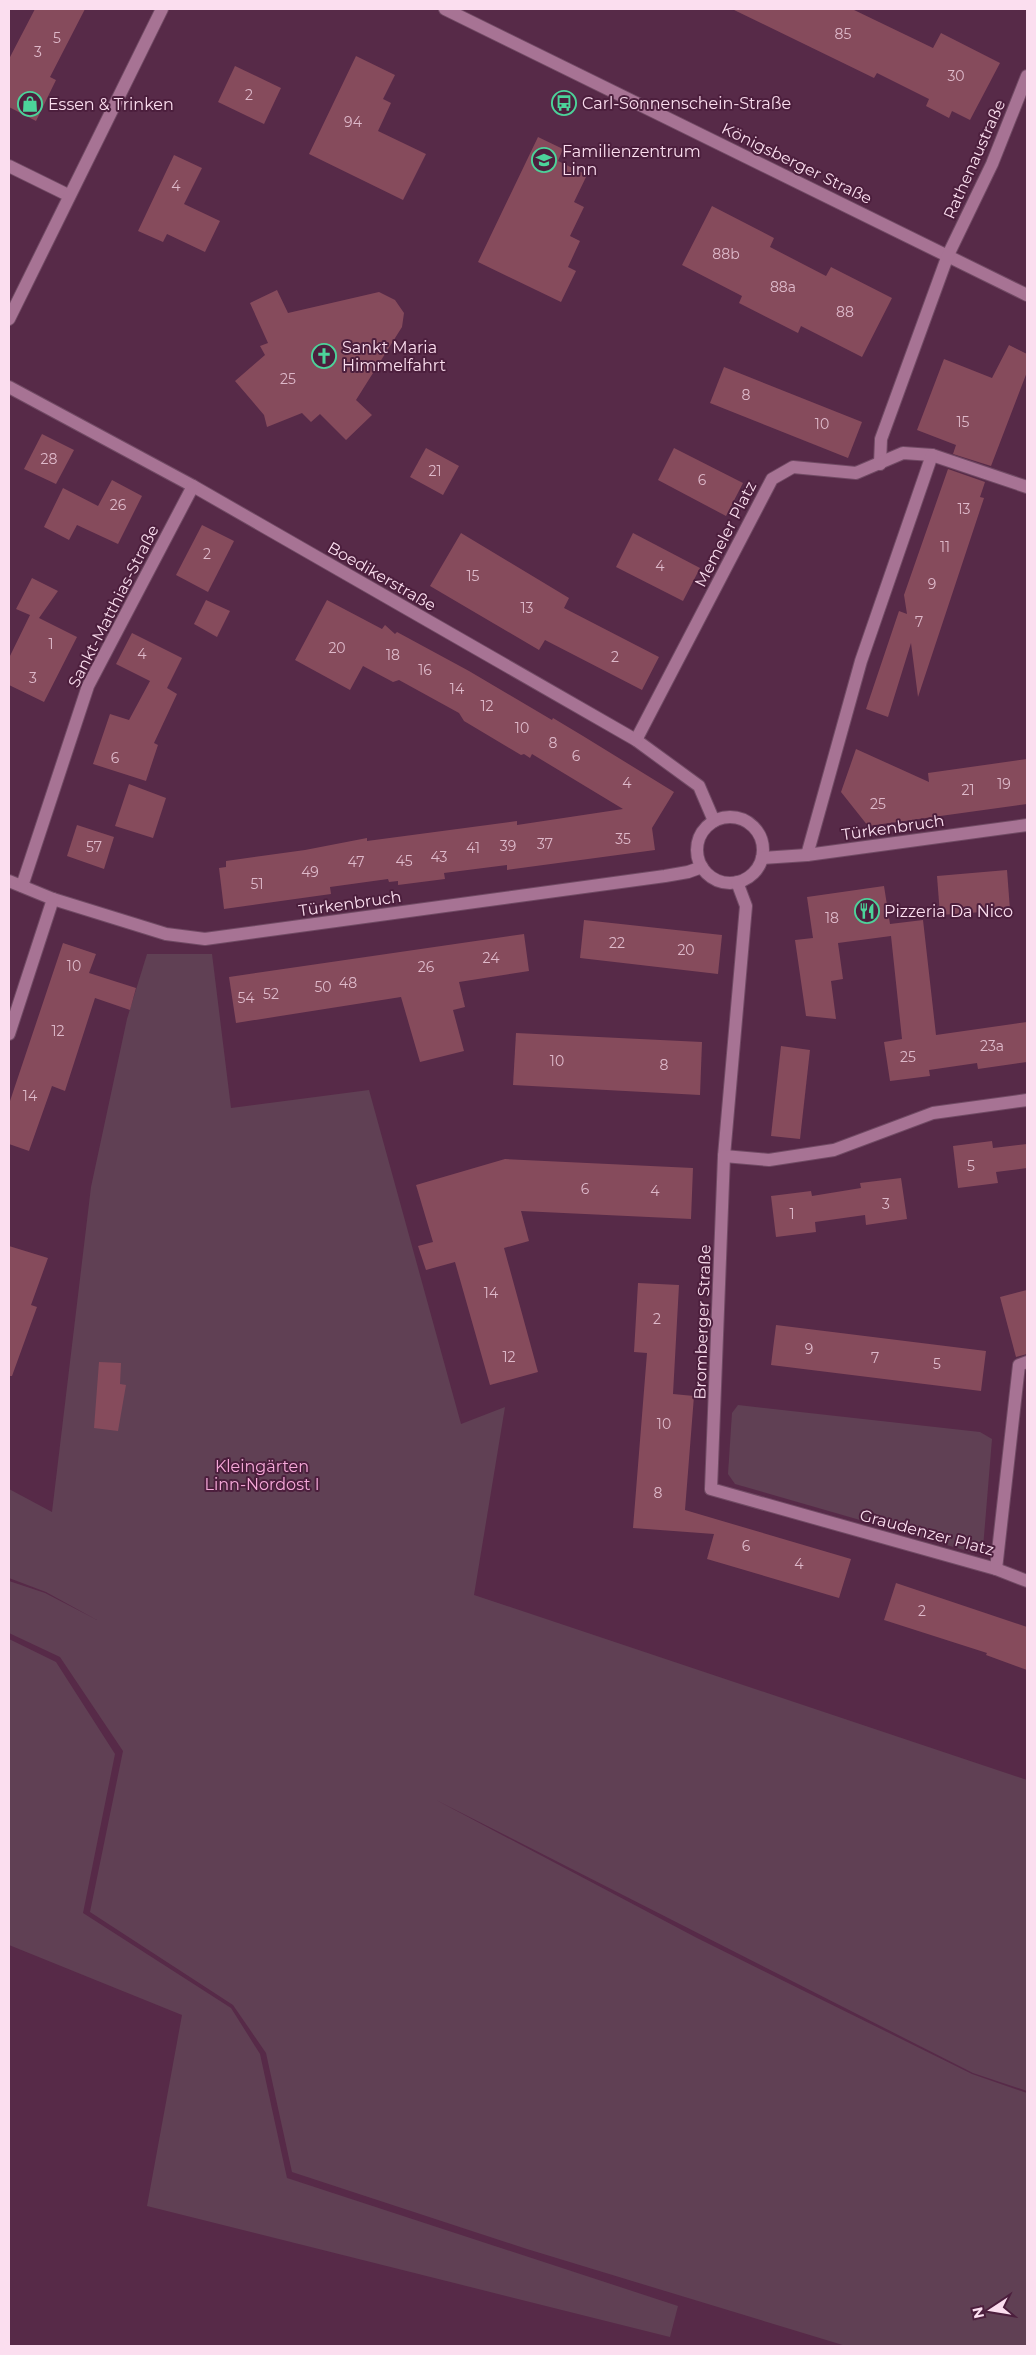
<svg xmlns="http://www.w3.org/2000/svg" width="1036" height="2355" viewBox="0 0 1036 2355" font-family="Montserrat,sans-serif">
  <style>
    .green { fill: #604054 }
    .building { fill: #864b5c }
    .lines { fill: none; stroke-linecap: round; stroke-linejoin: round }
    .minor-casing { stroke: #714a64; stroke-width: 14 }
    .minor { stroke: #a77394; stroke-width: 12 }
    .labels { text-anchor: middle; stroke-width: 4; stroke-linejoin: round; paint-order: stroke }
    .number-label { font-size: 14px; fill: #deb9ca }
    .poi-label { font-size: 16px; fill: #fbdeef; stroke: #4c1f3d; text-anchor: start }
    .street-label { font-size: 16px; fill: #fbdeef; stroke: #4c1f3d }
    .park-label { font-size: 16px; fill: #f7a9da; stroke: #4c1f3d }
  </style>
  <rect width="100%" height="100%" fill="#572a48"/>
  <g class="green">
    <path d="M 147,954 L 212,954 L 231,1108 L 369,1090 L 461,1424 L 505,1407 L 474,1595 L 1027,1780 L 1027,2091 L 973,2073 L 436,1800 L 697,1938 L 972,2074 L 1027,2093 L 1027,2346 L 846,2346 L 527,2249 L 292,2172 L 266,2053 L 233,2005 L 90,1912 L 123,1751 L 60,1657 L 9,1633 L 9,1581 L 45,1593 L 97,1620 L 46,1592 L 9,1578 L 9,1489 L 52,1512 L 91,1187 L 127,1019 Z"/>
    <path d="M 738,1405 L 980,1432 L 992,1439 L 983,1548 L 971,1552 L 735,1484 L 728,1474 L 732,1413 Z"/>
    <path d="M 9,1639 L 56,1662 L 115,1754 L 83,1913 L 231,2008 L 260,2054 L 287,2178 L 678,2306 L 670,2337 L 147,2206 L 182,2015 L 9,1945 Z"/>
  </g>
  <g class="building">
    <path d="M 35,9 L 85,9 L 50,77 L 56,80 L 36,121 L 9,107 L 9,59 Z"/>
    <path d="M 732,9 L 852,9 L 933,48 L 941,33 L 1000,63 L 970,120 L 952,111 L 949,118 L 926,106 L 929,99 L 877,73 L 874,78 Z"/>
    <path d="M 356,56 L 395,75 L 383,99 L 391,103 L 378,131 L 426,154 L 403,200 L 309,154 Z"/>
    <path d="M 235,66 L 281,88 L 264,124 L 218,102 Z"/>
    <path d="M 538,137 L 563,149 L 558,161 L 587,175 L 574,202 L 584,207 L 570,236 L 580,241 L 568,267 L 576,271 L 561,302 L 478,262 Z"/>
    <path d="M 174,155 L 202,168 L 184,204 L 220,221 L 205,252 L 167,234 L 163,242 L 138,231 Z"/>
    <path d="M 712,206 L 774,238 L 770,247 L 826,276 L 831,267 L 892,298 L 862,357 L 801,326 L 798,333 L 739,303 L 742,296 L 682,265 Z"/>
    <path d="M 277,290 L 288,313 L 379,292 L 395,300 L 404,313 L 402,327 L 356,400 L 372,415 L 346,440 L 320,414 L 311,422 L 302,413 L 267,427 L 264,415 L 235,381 L 265,355 L 260,346 L 268,343 L 250,303 Z"/>
    <path d="M 1009,345 L 1027,354 L 1027,372 L 991,466 L 953,454 L 956,445 L 917,430 L 944,359 L 992,378 Z"/>
    <path d="M 724,367 L 862,422 L 848,458 L 710,403 Z"/>
    <path d="M 42,434 L 74,450 L 56,484 L 24,469 Z"/>
    <path d="M 426,448 L 459,466 L 443,495 L 410,477 Z"/>
    <path d="M 674,448 L 743,483 L 726,516 L 658,480 Z"/>
    <path d="M 948,469 L 985,482 L 980,497 L 984,498 L 918,697 L 911,643 L 888,717 L 866,709 L 899,611 L 907,614 L 904,595 Z"/>
    <path d="M 112,480 L 142,496 L 118,544 L 77,525 L 69,540 L 44,527 L 63,488 L 98,506 Z"/>
    <path d="M 202,525 L 234,541 L 208,592 L 176,575 Z"/>
    <path d="M 461,533 L 569,598 L 564,608 L 659,657 L 642,690 L 545,640 L 539,650 L 430,586 Z"/>
    <path d="M 633,533 L 700,568 L 683,601 L 616,567 Z"/>
    <path d="M 32,578 L 58,591 L 39,618 L 77,637 L 44,702 L 9,685 L 9,658 L 30,615 L 16,609 Z"/>
    <path d="M 206,600 L 230,611 L 217,637 L 194,624 Z"/>
    <path d="M 327,600 L 382,629 L 385,625 L 395,634 L 397,632 L 469,671 L 552,720 L 553,718 L 583,736 L 674,792 L 652,828 L 655,850 L 507,870 L 507,865 L 444,873 L 445,879 L 398,885 L 398,881 L 389,882 L 388,879 L 330,887 L 331,894 L 224,909 L 219,868 L 226,867 L 226,861 L 305,850 L 367,838 L 367,841 L 517,821 L 517,825 L 623,809 L 532,754 L 530,758 L 524,754 L 521,755 L 464,721 L 459,713 L 399,680 L 393,682 L 363,666 L 350,690 L 295,660 Z"/>
    <path d="M 132,633 L 182,658 L 167,688 L 177,694 L 154,743 L 158,745 L 146,781 L 93,764 L 110,714 L 129,720 L 150,681 L 116,664 Z"/>
    <path d="M 856,749 L 929,782 L 928,773 L 1027,759 L 1027,804 L 868,826 L 841,792 Z"/>
    <path d="M 129,784 L 166,798 L 153,838 L 115,826 Z"/>
    <path d="M 77,825 L 114,837 L 104,869 L 67,856 Z"/>
    <path d="M 1007,870 L 1010,910 L 940,915 L 937,876 Z"/>
    <path d="M 884,886 L 890,924 L 923,920 L 936,1035 L 1027,1022 L 1027,1062 L 978,1069 L 977,1063 L 929,1070 L 930,1076 L 890,1081 L 884,1042 L 902,1039 L 891,936 L 838,943 L 843,979 L 831,981 L 836,1019 L 806,1016 L 795,940 L 813,938 L 807,897 Z"/>
    <path d="M 584,920 L 722,935 L 718,974 L 580,958 Z"/>
    <path d="M 524,934 L 529,971 L 459,982 L 465,1007 L 453,1010 L 464,1051 L 420,1062 L 401,997 L 236,1023 L 229,977 Z"/>
    <path d="M 63,943 L 96,954 L 89,973 L 136,988 L 130,1010 L 95,998 L 65,1091 L 52,1086 L 29,1151 L 9,1144 L 9,1104 Z"/>
    <path d="M 516,1033 L 702,1042 L 700,1095 L 513,1085 Z"/>
    <path d="M 781,1046 L 810,1050 L 800,1139 L 771,1136 Z"/>
    <path d="M 992,1141 L 993,1148 L 1027,1144 L 1027,1168 L 996,1172 L 998,1183 L 958,1188 L 953,1146 Z"/>
    <path d="M 505,1159 L 693,1168 L 691,1219 L 521,1211 L 529,1241 L 504,1248 L 538,1372 L 490,1385 L 455,1262 L 426,1270 L 418,1246 L 433,1242 L 416,1185 Z"/>
    <path d="M 901,1178 L 907,1219 L 866,1225 L 865,1215 L 815,1222 L 816,1232 L 776,1237 L 771,1196 L 811,1191 L 812,1196 L 861,1188 L 860,1183 Z"/>
    <path d="M 9,1246 L 48,1258 L 31,1305 L 37,1307 L 12,1376 L 9,1376 Z"/>
    <path d="M 638,1283 L 679,1285 L 673,1394 L 694,1396 L 685,1510 L 851,1559 L 839,1598 L 707,1559 L 714,1534 L 633,1528 L 647,1353 L 634,1352 Z"/>
    <path d="M 1027,1290 L 1027,1354 L 1016,1357 L 1000,1297 Z"/>
    <path d="M 776,1325 L 986,1351 L 981,1391 L 771,1365 Z"/>
    <path d="M 99,1362 L 121,1363 L 120,1384 L 126,1385 L 118,1431 L 94,1428 Z"/>
    <path d="M 896,1583 L 1027,1627 L 1027,1670 L 986,1655 L 987,1653 L 884,1620 Z"/>
  </g>
  <g class="lines">
    <defs>
      <g id="minor">
        <path d="M 445,9 L 1027,295"/>
        <path d="M 9,166 L 68,195"/>
        <path d="M 9,319 L 162,9"/>
        <path d="M 9,387 L 193,486 L 636,740 L 699,786 L 714,821"/>
        <path d="M 880,464 L 881,439 L 948,255 L 992,164 L 1027,76"/>
        <path d="M 636,740 L 772,479 L 793,467 L 856,473 L 903,453 L 932,455 L 1027,487"/>
        <circle cx="730" cy="850" r="33"/>
        <path d="M 807,855 L 861,661 L 932,455"/>
        <path d="M 762,858 L 807,855 L 1027,825"/>
        <path d="M 9,881 L 53,899 L 166,934 L 205,939 L 665,876 L 688,872 L 702,867"/>
        <path d="M 737,882 L 746,906 L 724,1156 L 711,1489 L 996,1569 L 1027,1581"/>
        <path d="M 22,886 L 88,686 L 193,486"/>
        <path d="M 9,1034 L 53,899"/>
        <path d="M 724,1156 L 769,1160 L 834,1150 L 933,1113 L 1027,1100"/>
        <path d="M 996,1569 L 1019,1365 L 1027,1362"/>
      </g>
    </defs>
    <use href="#minor" class="minor-casing"/>
    <use href="#minor" class="minor"/>
  </g>
  <defs>
    <symbol id="bus-ring" viewBox="-11 -11 22 22"><circle r="9.5" fill="#4c1f3d" stroke="#4cd39a" stroke-width="1.5"/><path d="M-5-6H5V4H4V6H2V4H-2V6H-4V4H-5ZM-3.5-4V0h7V-4ZM-3.5 1.2v1.5H-2V1.2ZM2 1.2v1.5H3.5V1.2Z" fill="#4cd39a"/></symbol>
    <symbol id="shop-ring" viewBox="-11 -11 22 22"><circle r="9.5" fill="#4c1f3d" stroke="#4cd39a" stroke-width="1.5"/><path d="M-5-2.5h2.3a2.7 3.5 0 0 1 5.4 0H5L5.5 6h-11ZM-1.5-2.5h3a1.5 2.3 0 0 0-3 0Z" fill="#4cd39a"/></symbol>
    <symbol id="school-ring" viewBox="-11 -11 22 22"><circle r="9.5" fill="#4c1f3d" stroke="#4cd39a" stroke-width="1.5"/><path d="M0-5L7-2L0 1L-7-2ZM-4 1L0 2.5L4 1V4Q0 6-4 4Z" fill="#4cd39a"/></symbol>
    <symbol id="church-ring" viewBox="-11 -11 22 22"><circle r="9.5" fill="#4c1f3d" stroke="#4cd39a" stroke-width="1.5"/><path d="M-1.2-6h2.4v3.5h3.3v2.4h-3.3V6h-2.4V-.1h-3.3v-2.4h3.3Z" fill="#4cd39a"/></symbol>
    <symbol id="restaurant-ring" viewBox="-11 -11 22 22"><circle r="9.5" fill="#4c1f3d" stroke="#4cd39a" stroke-width="1.5"/><path d="M-5-6h1v4h1v-4h1v4h1v-4h1v5L-1.5 .5V6h-2V.5L-5-1ZM5-6V6H3V1.5H1.5Q1.5-4 5-6Z" fill="#4cd39a"/></symbol>
  </defs>
  <g fill-rule="evenodd">
    <use href="#bus-ring" x="550" y="89" width="28" height="28"/>
    <use href="#shop-ring" x="16" y="90" width="28" height="28"/>
    <use href="#school-ring" x="530" y="146" width="28" height="28"/>
    <use href="#church-ring" x="310" y="342" width="28" height="28"/>
    <use href="#restaurant-ring" x="853" y="897" width="28" height="28"/>
  </g>
  <g class="labels">
    <g class="number-label">
      <text x="843" y="39">85</text>
      <text x="57" y="43">5</text>
      <text x="38" y="57">3</text>
      <text x="956" y="81">30</text>
      <text x="249" y="100">2</text>
      <text x="353" y="127">94</text>
      <text x="176" y="191">4</text>
      <text x="726" y="259">88b</text>
      <text x="783" y="292">88a</text>
      <text x="845" y="317">88</text>
      <text x="288" y="384">25</text>
      <text x="746" y="400">8</text>
      <text x="963" y="427">15</text>
      <text x="822" y="429">10</text>
      <text x="49" y="464">28</text>
      <text x="435" y="476">21</text>
      <text x="702" y="485">6</text>
      <text x="118" y="510">26</text>
      <text x="964" y="514">13</text>
      <text x="945" y="552">11</text>
      <text x="207" y="559">2</text>
      <text x="660" y="571">4</text>
      <text x="473" y="581">15</text>
      <text x="932" y="589">9</text>
      <text x="527" y="613">13</text>
      <text x="919" y="627">7</text>
      <text x="51" y="649">1</text>
      <text x="337" y="653">20</text>
      <text x="142" y="659">4</text>
      <text x="393" y="660">18</text>
      <text x="615" y="662">2</text>
      <text x="425" y="675">16</text>
      <text x="33" y="683">3</text>
      <text x="457" y="694">14</text>
      <text x="487" y="711">12</text>
      <text x="522" y="733">10</text>
      <text x="553" y="748">8</text>
      <text x="576" y="761">6</text>
      <text x="115" y="763">6</text>
      <text x="627" y="788">4</text>
      <text x="1004" y="789">19</text>
      <text x="968" y="795">21</text>
      <text x="878" y="809">25</text>
      <text x="623" y="844">35</text>
      <text x="545" y="849">37</text>
      <text x="508" y="851">39</text>
      <text x="94" y="852">57</text>
      <text x="473" y="853">41</text>
      <text x="439" y="862">43</text>
      <text x="404" y="866">45</text>
      <text x="356" y="867">47</text>
      <text x="310" y="877">49</text>
      <text x="257" y="889">51</text>
      <text x="832" y="923">18</text>
      <text x="617" y="948">22</text>
      <text x="686" y="955">20</text>
      <text x="491" y="963">24</text>
      <text x="74" y="971">10</text>
      <text x="426" y="972">26</text>
      <text x="348" y="988">48</text>
      <text x="323" y="992">50</text>
      <text x="271" y="999">52</text>
      <text x="246" y="1003">54</text>
      <text x="58" y="1036">12</text>
      <text x="992" y="1051">23a</text>
      <text x="908" y="1062">25</text>
      <text x="557" y="1066">10</text>
      <text x="664" y="1070">8</text>
      <text x="30" y="1101">14</text>
      <text x="971" y="1171">5</text>
      <text x="585" y="1194">6</text>
      <text x="655" y="1196">4</text>
      <text x="886" y="1209">3</text>
      <text x="792" y="1219">1</text>
      <text x="491" y="1298">14</text>
      <text x="657" y="1324">2</text>
      <text x="809" y="1354">9</text>
      <text x="509" y="1362">12</text>
      <text x="875" y="1363">7</text>
      <text x="937" y="1369">5</text>
      <text x="664" y="1429">10</text>
      <text x="658" y="1498">8</text>
      <text x="746" y="1551">6</text>
      <text x="799" y="1569">4</text>
      <text x="922" y="1616">2</text>
    </g>
    <g class="poi-label">
      <text x="582" y="109">Carl-Sonnenschein-Straße</text>
      <text x="48" y="110">Essen &amp; Trinken</text>
      <text x="562" y="157">Familienzentrum<tspan x="562" dy="18">Linn</tspan></text>
      <text x="342" y="353">Sankt Maria<tspan x="342" dy="18">Himmelfahrt</tspan></text>
      <text x="884" y="917">Pizzeria Da Nico</text>
    </g>
    <g class="street-label">
      <text transform="translate(974 159) rotate(-66)" y="6">Rathenaustraße</text>
      <text transform="translate(797 163) rotate(26)" y="6">Königsberger Straße</text>
      <text transform="translate(725 534) rotate(-63)" y="6">Memeler Platz</text>
      <text transform="translate(382 576) rotate(30)" y="6">Boedikerstraße</text>
      <text transform="translate(113 606) rotate(-63)" y="6">Sankt-Matthias-Straße</text>
      <text transform="translate(893 827) rotate(-8)" y="6">Türkenbruch</text>
      <text transform="translate(350 903) rotate(-8)" y="6">Türkenbruch</text>
      <text transform="translate(702 1322) rotate(-88)" y="6">Bromberger Straße</text>
      <text transform="translate(927 1532) rotate(15)" y="6">Graudenzer Platz</text>
    </g>
    <g class="park-label">
      <text x="262" y="1472">Kleingärten<tspan x="262" dy="18">Linn-Nordost I</tspan></text>
    </g>
  </g>
  <rect width="1036" height="2355" fill="none" stroke="#fbdeef" stroke-width="20"/>
  <g transform="translate(991 2310) rotate(258)" stroke="#4c1f3d" stroke-width="4" paint-order="stroke">
  <path d="M0-4L9 19L0 12L-9 19Z" fill="#fbdeef"/>
  <text y="-8" font-size="14" font-weight="bold" text-anchor="middle" fill="#fbdeef">N</text>
  </g>
</svg>
